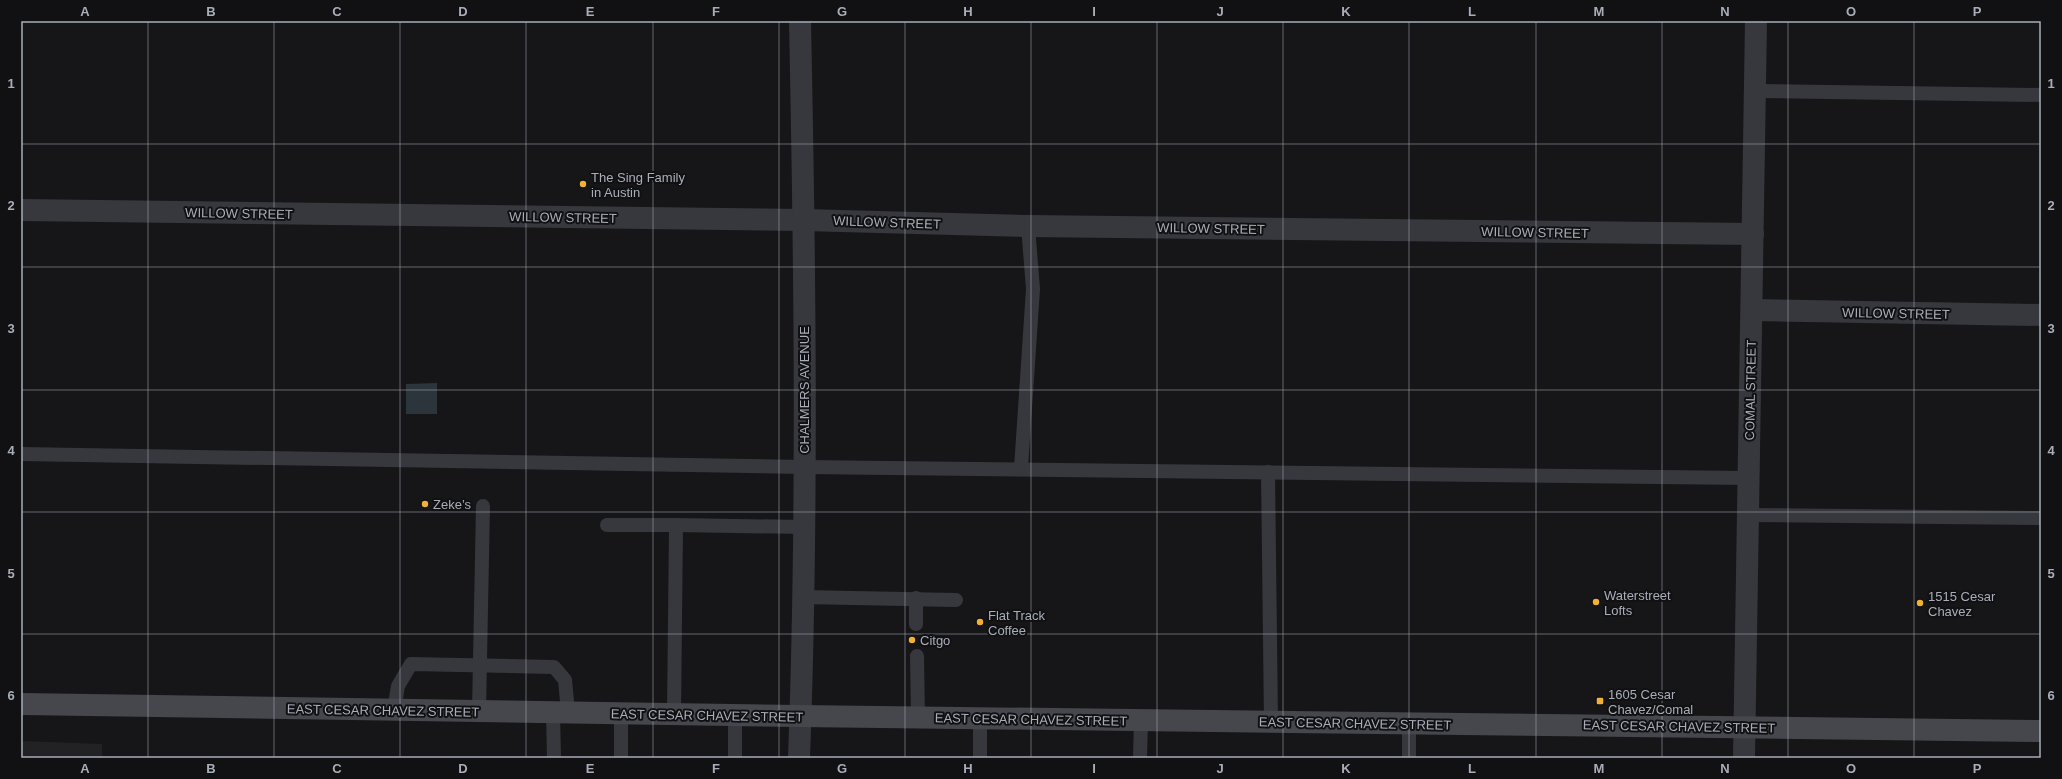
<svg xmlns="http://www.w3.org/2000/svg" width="2062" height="779" viewBox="0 0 2062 779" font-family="Arial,sans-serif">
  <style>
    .built { fill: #222225 }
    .water { fill: #2c353c }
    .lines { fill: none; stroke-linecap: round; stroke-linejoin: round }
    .service { stroke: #37383d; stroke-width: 14 }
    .minor { stroke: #37383d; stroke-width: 22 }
    .tertiary { stroke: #37383d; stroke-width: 22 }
    .secondary { stroke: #45474d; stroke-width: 22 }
    .grid { fill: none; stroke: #a8adb8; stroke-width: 1; stroke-opacity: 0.55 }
    .poi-dot { fill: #f2b134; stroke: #111113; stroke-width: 1.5 }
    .labels { text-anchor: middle; stroke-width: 4; stroke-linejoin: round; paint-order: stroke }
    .poi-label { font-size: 13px; fill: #a8adb8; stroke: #111113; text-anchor: start }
    .street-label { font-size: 13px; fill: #a8adb8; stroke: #111113 }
    .neatline { fill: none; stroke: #a8adb8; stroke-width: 1.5 }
    .grid-label { font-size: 13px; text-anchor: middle; font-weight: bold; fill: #a8adb8 }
  </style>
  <rect width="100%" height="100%" fill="#161618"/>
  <path class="built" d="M 21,741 L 102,744 L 102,758 L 21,758 Z"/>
  <path class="water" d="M 437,383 L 437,414 L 406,414 L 406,384 Z"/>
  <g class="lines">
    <g class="service">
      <path d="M 1755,91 L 2041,95"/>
      <path d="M 21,454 L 804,467 L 1749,478"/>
      <path d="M 1021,468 L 1033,289 L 1028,226"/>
      <path d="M 1268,472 L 1271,722"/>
      <path d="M 1748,515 L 2041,518"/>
      <path d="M 607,525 L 676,525 L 674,714"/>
      <path d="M 676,525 L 803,527"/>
      <path d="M 802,597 L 956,600"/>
      <path d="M 916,598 L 916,624"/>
      <path d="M 917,656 L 918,717"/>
      <path d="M 394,710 L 398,686 L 411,664 L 554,667 L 565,680 L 568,712"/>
      <path d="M 479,711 L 483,506"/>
      <path d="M 553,712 L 554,758"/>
      <path d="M 621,713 L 621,758"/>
      <path d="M 735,715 L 735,758"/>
      <path d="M 980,718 L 980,758"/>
      <path d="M 1140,758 L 1141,720"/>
      <path d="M 1409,758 L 1409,723"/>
    </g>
    <g class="minor">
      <path d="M 21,210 L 804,220 L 1028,226 L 1753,234"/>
      <path d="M 1752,310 L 2041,315"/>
      <path d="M 799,758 C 808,513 805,267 800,21"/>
    </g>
    <path class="tertiary" d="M 1744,758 L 1756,21"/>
    <path class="secondary" d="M 21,704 L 800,716 L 2041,731"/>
  </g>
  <path class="grid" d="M 148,21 L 148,758M 274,21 L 274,758M 400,21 L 400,758M 526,21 L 526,758M 653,21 L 653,758M 779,21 L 779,758M 905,21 L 905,758M 1031,21 L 1031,758M 1157,21 L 1157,758M 1283,21 L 1283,758M 1409,21 L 1409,758M 1536,21 L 1536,758M 1662,21 L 1662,758M 1788,21 L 1788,758M 1914,21 L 1914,758M 21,144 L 2041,144M 21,267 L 2041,267M 21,390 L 2041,390M 21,512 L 2041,512M 21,634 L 2041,634"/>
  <g class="poi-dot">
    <circle cx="583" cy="184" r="4"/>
    <circle cx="425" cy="504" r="4"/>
    <circle cx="1596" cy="602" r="4"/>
    <circle cx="1920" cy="603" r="4"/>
    <circle cx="980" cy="622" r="4"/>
    <circle cx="912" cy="640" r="4"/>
    <rect x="1596" y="697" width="8" height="8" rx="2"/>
  </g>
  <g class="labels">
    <g class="poi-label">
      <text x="591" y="182">The Sing Family<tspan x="591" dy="15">in Austin</tspan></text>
      <text x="433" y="509">Zeke’s</text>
      <text x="1604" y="600">Waterstreet<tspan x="1604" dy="15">Lofts</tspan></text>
      <text x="1928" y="601">1515 Cesar<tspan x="1928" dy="15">Chavez</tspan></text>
      <text x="988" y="620">Flat Track<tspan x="988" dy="15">Coffee</tspan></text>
      <text x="920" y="645">Citgo</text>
      <text x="1608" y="699">1605 Cesar<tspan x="1608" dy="15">Chavez/Comal</tspan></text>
    </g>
    <g class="street-label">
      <text transform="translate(239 213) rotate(1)" y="5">WILLOW STREET</text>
      <text transform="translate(563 217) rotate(1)" y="5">WILLOW STREET</text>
      <text transform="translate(887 222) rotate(2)" y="5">WILLOW STREET</text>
      <text transform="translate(1211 228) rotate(1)" y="5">WILLOW STREET</text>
      <text transform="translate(1535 232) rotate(1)" y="5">WILLOW STREET</text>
      <text transform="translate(1896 313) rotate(1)" y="5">WILLOW STREET</text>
      <text transform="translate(804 390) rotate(-90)" y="5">CHALMERS AVENUE</text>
      <text transform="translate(1750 390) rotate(-89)" y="5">COMAL STREET</text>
      <text transform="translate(383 710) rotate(1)" y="5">EAST CESAR CHAVEZ STREET</text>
      <text transform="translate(707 715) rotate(1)" y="5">EAST CESAR CHAVEZ STREET</text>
      <text transform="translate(1031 719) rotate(1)" y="5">EAST CESAR CHAVEZ STREET</text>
      <text transform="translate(1355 723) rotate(1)" y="5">EAST CESAR CHAVEZ STREET</text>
      <text transform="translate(1679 726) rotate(1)" y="5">EAST CESAR CHAVEZ STREET</text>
    </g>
  </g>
  <rect width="2062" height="779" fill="none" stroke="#111113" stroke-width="44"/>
  <rect x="22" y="22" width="2018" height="735" class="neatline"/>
  <g class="grid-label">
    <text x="85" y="16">A</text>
    <text x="211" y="16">B</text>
    <text x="337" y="16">C</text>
    <text x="463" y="16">D</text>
    <text x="590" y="16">E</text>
    <text x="716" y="16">F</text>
    <text x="842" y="16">G</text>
    <text x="968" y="16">H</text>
    <text x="1094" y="16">I</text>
    <text x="1220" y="16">J</text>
    <text x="1346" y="16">K</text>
    <text x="1472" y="16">L</text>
    <text x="1599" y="16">M</text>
    <text x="1725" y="16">N</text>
    <text x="1851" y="16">O</text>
    <text x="1977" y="16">P</text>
    <text x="11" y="88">1</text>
    <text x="2051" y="88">1</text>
    <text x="11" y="210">2</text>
    <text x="2051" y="210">2</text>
    <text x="11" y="333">3</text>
    <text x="2051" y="333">3</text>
    <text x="11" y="455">4</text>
    <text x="2051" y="455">4</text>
    <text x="11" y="578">5</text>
    <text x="2051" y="578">5</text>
    <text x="11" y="700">6</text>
    <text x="2051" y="700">6</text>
    <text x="85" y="773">A</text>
    <text x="211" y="773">B</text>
    <text x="337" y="773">C</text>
    <text x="463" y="773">D</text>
    <text x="590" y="773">E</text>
    <text x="716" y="773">F</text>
    <text x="842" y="773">G</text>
    <text x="968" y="773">H</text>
    <text x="1094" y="773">I</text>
    <text x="1220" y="773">J</text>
    <text x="1346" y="773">K</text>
    <text x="1472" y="773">L</text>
    <text x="1599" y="773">M</text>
    <text x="1725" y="773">N</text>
    <text x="1851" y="773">O</text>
    <text x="1977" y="773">P</text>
  </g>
</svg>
